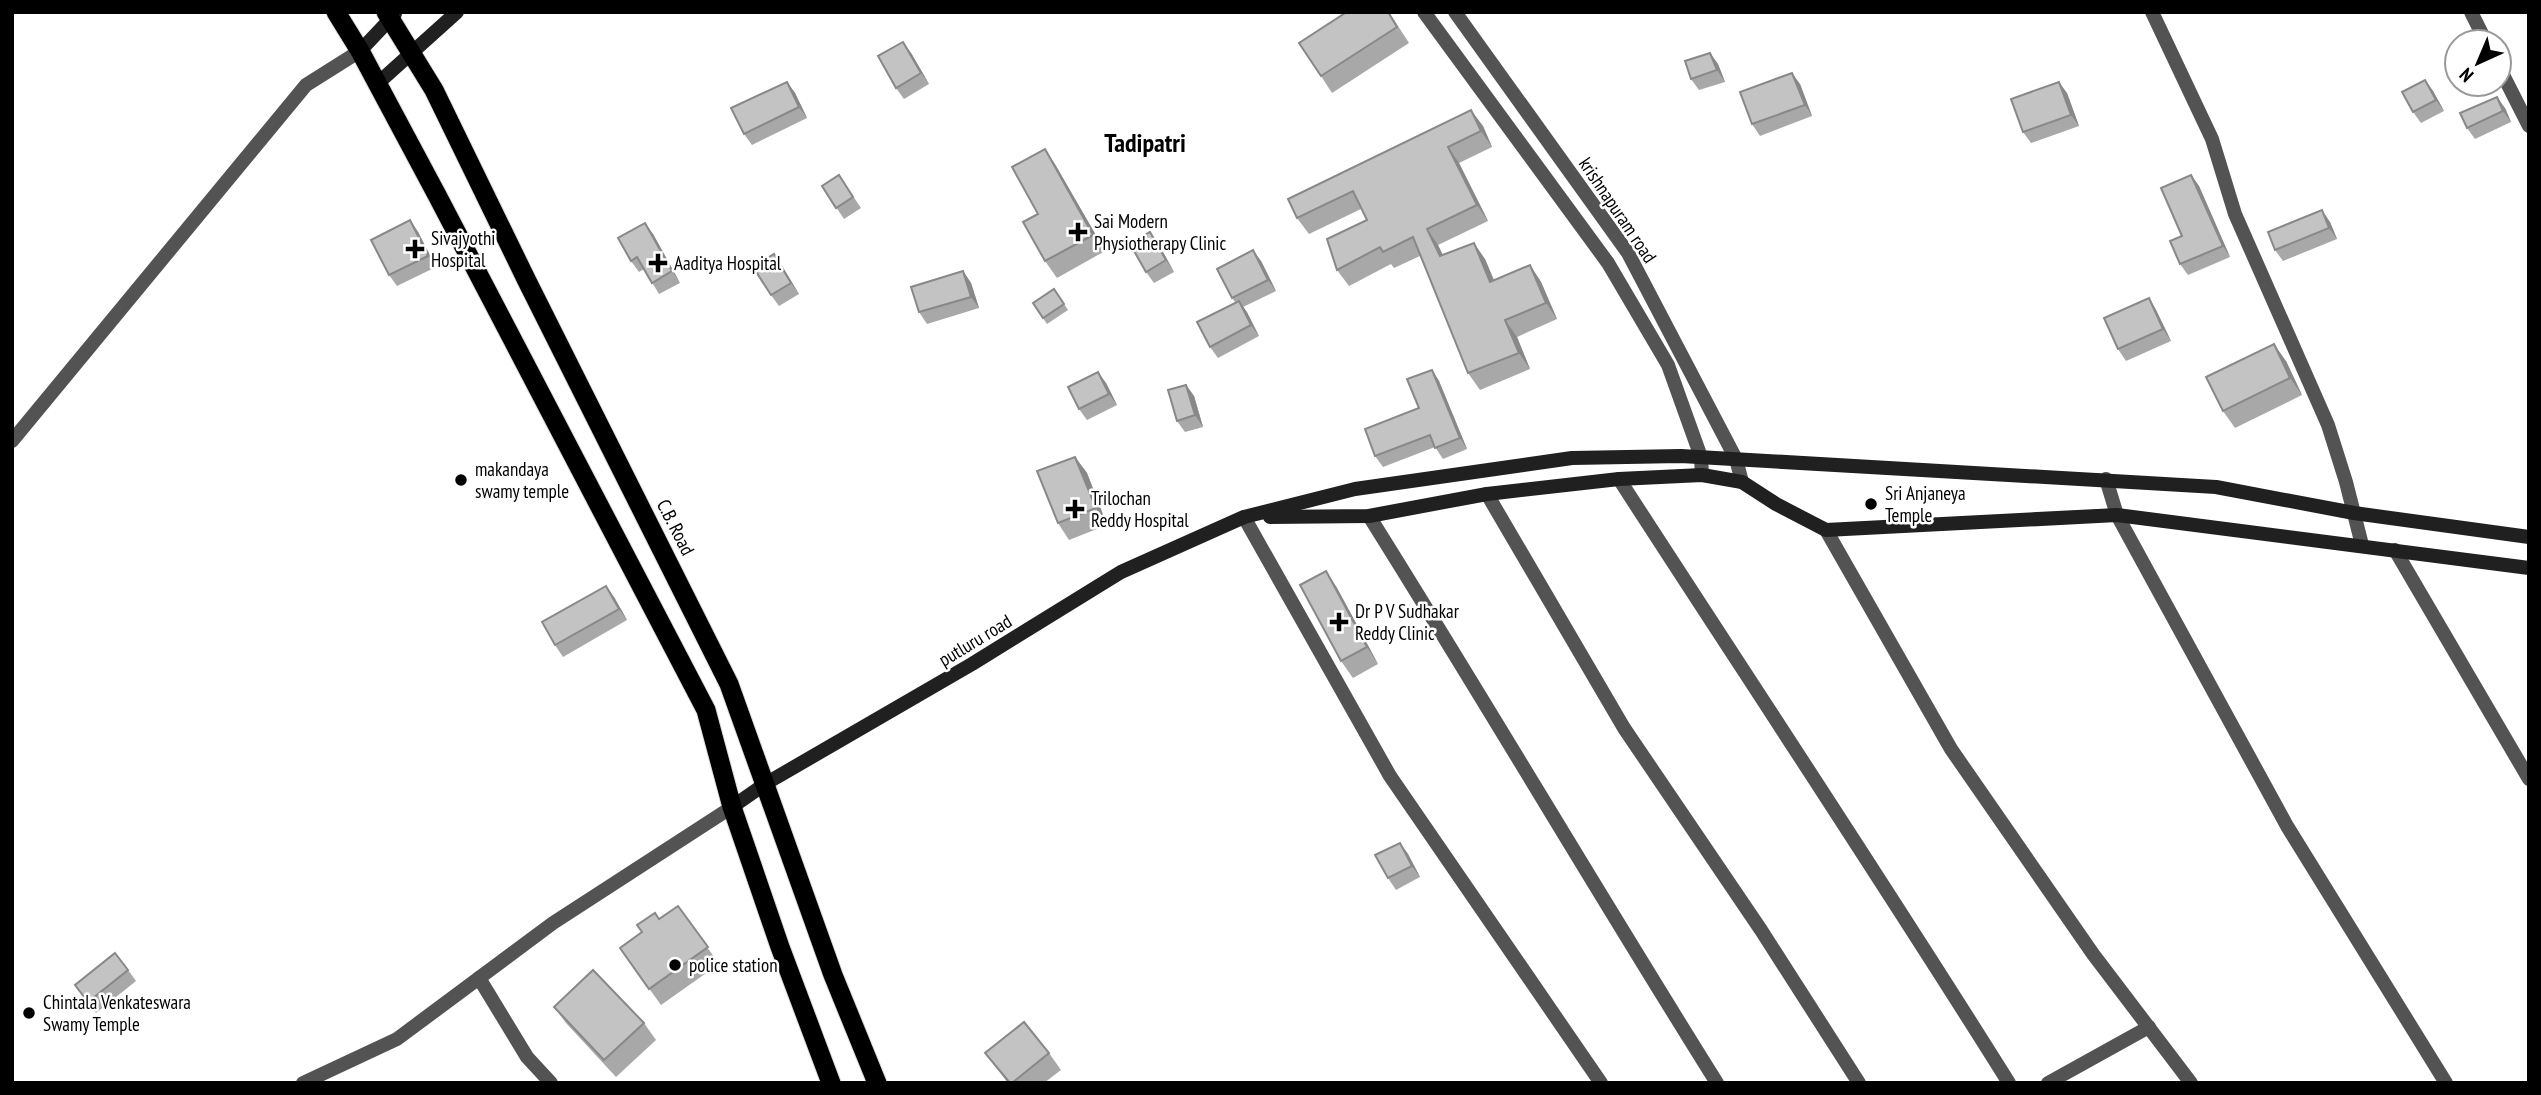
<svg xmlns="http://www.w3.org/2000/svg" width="2541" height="1095" viewBox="0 0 2541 1095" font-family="'PT Sans Narrow',sans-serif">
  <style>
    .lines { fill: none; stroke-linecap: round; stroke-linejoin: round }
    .trunk-casing { stroke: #dbdbdb; stroke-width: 21 }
    .minor { stroke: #535353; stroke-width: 14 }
    .tertiary { stroke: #535353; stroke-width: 14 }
    .secondary { stroke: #202020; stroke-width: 14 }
    .trunk { stroke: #000; stroke-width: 19 }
    .wall { fill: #a8a8a8 }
    .shaded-wall { fill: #888 }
    .building { fill: #c3c3c3; stroke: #888; stroke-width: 2 }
    .poi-dot { fill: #000; stroke: #fff; stroke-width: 2.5 }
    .labels { text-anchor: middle; stroke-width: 5; stroke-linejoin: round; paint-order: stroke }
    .street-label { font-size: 19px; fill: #000; stroke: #fff }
    .poi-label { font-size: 19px; fill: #000; stroke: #fff; text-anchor: start }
    .district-label { font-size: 26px; font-weight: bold; fill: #000; stroke: #fff }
  </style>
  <rect width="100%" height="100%" fill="#fff"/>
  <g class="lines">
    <defs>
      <g id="trunk">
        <path d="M 336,12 L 360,51 L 438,197 L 706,710 L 732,807 L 780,947 L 831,1083"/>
        <path d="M 386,12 L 434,90 L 527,281 L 729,684 L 833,975 L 877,1083"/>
      </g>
    </defs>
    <use href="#trunk" class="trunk-casing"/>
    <g class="minor">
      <path d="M 2152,12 L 2212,139 L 2235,214 L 2328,425 L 2346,482 L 2362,545"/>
      <path d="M 2471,12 L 2486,42"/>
      <path d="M 2499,67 L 2529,126"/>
      <path d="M 12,441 L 306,85 L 360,51"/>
      <path d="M 1619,479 C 1749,680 1882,880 2009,1083"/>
      <path d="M 2106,479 L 2117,515 L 2287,826 L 2446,1083"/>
      <path d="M 1487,494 L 1624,728 L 1761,930 L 1859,1083"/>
      <path d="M 1369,516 C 1487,704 1599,895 1717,1083"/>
      <path d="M 1244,517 L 1390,776 L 1601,1083"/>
      <path d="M 1826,530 L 1951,749 L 2093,954 L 2191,1083"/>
      <path d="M 2395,550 L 2529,779"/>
      <path d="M 479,978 L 527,1057 L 551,1083"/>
      <path d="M 2048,1083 L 2149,1027"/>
    </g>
    <g class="tertiary">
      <path d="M 1424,12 L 1608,263 L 1668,365 L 1701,457 L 1702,475"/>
      <path d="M 1455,12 L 1628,253 L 1736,459 L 1742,482"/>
      <path d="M 303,1083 L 397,1039 L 553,923 L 732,807"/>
    </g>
    <g class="secondary">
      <path d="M 360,51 L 395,14"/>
      <path d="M 377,84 L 457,12"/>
      <path d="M 1270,517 L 1369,516 L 1487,494 L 1619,479 L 1702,475 L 1742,482 L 1776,504 L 1826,530 L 2117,515 L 2529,568"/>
      <path d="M 732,807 L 765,784 L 972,664 L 1121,572 L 1244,517 L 1355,489 L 1572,458 L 1681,456 L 2216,487 L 2354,513 L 2529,537"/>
    </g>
    <use href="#trunk" class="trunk"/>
  </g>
  <g class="wall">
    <path d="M 1389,12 L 1409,43 L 1332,93 L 1321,76 Z"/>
    <path d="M 911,53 L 929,84 L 904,99 L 896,88 Z"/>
    <path d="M 1710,53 L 1718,64 L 1725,82 L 1699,90 L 1691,79 Z"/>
    <path d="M 2425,80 L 2433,91 L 2444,111 L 2421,123 L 2413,112 Z"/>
    <path d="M 787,82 L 795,93 L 807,118 L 752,145 L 744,134 Z"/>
    <path d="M 1800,84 L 1812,116 L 1760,136 L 1752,124 Z"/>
    <path d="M 2067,93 L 2079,126 L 2031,143 L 2023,132 Z"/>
    <path d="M 2505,108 L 2511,122 L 2475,139 L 2467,128 Z"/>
    <path d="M 1483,126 L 1492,147 L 1459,163 L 1488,221 L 1438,245 L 1443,255 L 1485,259 L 1494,280 L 1530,265 L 1541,282 L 1557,319 L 1517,337 L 1530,369 L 1480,390 L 1468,373 L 1420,256 L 1394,268 L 1391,264 L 1349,286 L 1337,270 L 1367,220 L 1361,209 L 1309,234 L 1297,218 Z"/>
    <path d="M 1045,149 L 1056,166 L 1105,251 L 1057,278 L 1045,261 L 1038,214 Z"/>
    <path d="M 839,175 L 861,208 L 844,219 L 822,186 Z"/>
    <path d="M 2191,175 L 2199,186 L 2230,257 L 2188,275 L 2180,264 L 2182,236 Z"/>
    <path d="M 410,220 L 418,232 L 436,267 L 397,286 L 389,275 Z"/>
    <path d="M 2330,222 L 2337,239 L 2283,261 L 2275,250 Z"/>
    <path d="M 653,234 L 680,283 L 659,294 L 644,269 L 639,272 L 631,261 Z"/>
    <path d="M 1158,243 L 1174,272 L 1154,283 L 1146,272 Z"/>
    <path d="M 774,254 L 799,294 L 779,306 L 771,295 Z"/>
    <path d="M 1261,261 L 1276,291 L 1243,307 L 1259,336 L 1218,358 L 1210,347 L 1235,302 L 1232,298 Z"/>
    <path d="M 963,271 L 971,283 L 979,308 L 927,324 L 919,312 Z"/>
    <path d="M 1054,289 L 1068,310 L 1047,324 L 1033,303 Z"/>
    <path d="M 2149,298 L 2156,310 L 2171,341 L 2126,361 L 2118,349 Z"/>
    <path d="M 2286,361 L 2302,395 L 2235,428 L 2223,411 Z"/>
    <path d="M 1432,370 L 1439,381 L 1467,449 L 1443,459 L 1435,447 L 1383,467 L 1375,456 L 1419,408 Z"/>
    <path d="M 1106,383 L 1117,405 L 1087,420 L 1079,409 Z"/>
    <path d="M 1186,385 L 1194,396 L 1203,427 L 1185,432 L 1177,421 Z"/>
    <path d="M 1075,457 L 1087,473 L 1107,525 L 1069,540 L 1058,523 Z"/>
    <path d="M 1326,571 L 1337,588 L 1378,664 L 1353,678 L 1341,661 Z"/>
    <path d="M 614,597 L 627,620 L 563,657 L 555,645 Z"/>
    <path d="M 1400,843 L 1408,854 L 1420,877 L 1396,890 L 1388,878 Z"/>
    <path d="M 678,906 L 719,964 L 661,1005 L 620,948 Z"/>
    <path d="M 128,970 L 136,981 L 96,1013 L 75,985 Z"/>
    <path d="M 554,1007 L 644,1023 L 656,1040 L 616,1077 L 566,1023 Z"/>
    <path d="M 985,1053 L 1049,1053 L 1061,1070 L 1044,1083 L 1008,1083 Z"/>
  </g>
  <g class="shaded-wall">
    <path d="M 903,42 L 911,53 L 929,84 L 921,73 Z"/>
    <path d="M 1710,53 L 1718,64 L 1725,82 L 1717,70 Z"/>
    <path d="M 1792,73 L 1800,84 L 1812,116 L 1805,105 Z"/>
    <path d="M 2425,80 L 2433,91 L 2444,111 L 2436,100 Z"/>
    <path d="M 787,82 L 795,93 L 807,118 L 799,107 Z"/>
    <path d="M 2059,82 L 2067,93 L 2079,126 L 2071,115 Z"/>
    <path d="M 2497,97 L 2505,108 L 2511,122 L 2503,111 Z"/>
    <path d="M 1471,110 L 1483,126 L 1492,147 L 1481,131 Z"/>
    <path d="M 1448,147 L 1459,163 L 1488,221 L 1477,205 Z"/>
    <path d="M 1045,149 L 1056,166 L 1105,251 L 1093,235 Z"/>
    <path d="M 2191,175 L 2199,186 L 2230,257 L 2223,246 Z"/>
    <path d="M 2322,210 L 2330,222 L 2337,239 L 2329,228 Z"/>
    <path d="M 410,220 L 418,232 L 436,267 L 428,256 Z"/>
    <path d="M 645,223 L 653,234 L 680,283 L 672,271 Z"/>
    <path d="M 1427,229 L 1438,245 L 1451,273 L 1440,256 Z"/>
    <path d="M 1150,232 L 1158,243 L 1174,272 L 1166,260 Z"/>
    <path d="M 1474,243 L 1485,259 L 1501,298 L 1490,282 Z"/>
    <path d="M 1253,250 L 1261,261 L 1276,291 L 1268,280 Z"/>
    <path d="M 774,254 L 782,266 L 799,294 L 791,283 Z"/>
    <path d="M 1530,265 L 1541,282 L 1557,319 L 1546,303 Z"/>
    <path d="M 963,271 L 971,283 L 979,308 L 971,297 Z"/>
    <path d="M 2149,298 L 2156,310 L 2171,341 L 2163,329 Z"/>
    <path d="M 1239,301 L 1247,312 L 1259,336 L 1251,325 Z"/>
    <path d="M 1505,320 L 1517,337 L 1530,369 L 1519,353 Z"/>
    <path d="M 2274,344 L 2286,361 L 2302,395 L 2290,378 Z"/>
    <path d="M 1432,370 L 1439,381 L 1467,449 L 1460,438 Z"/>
    <path d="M 1098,372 L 1106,383 L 1117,405 L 1109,394 Z"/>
    <path d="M 1186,385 L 1194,396 L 1203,427 L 1195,415 Z"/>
    <path d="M 1075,457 L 1087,473 L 1107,525 L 1096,508 Z"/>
    <path d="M 1326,571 L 1337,588 L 1378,664 L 1367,647 Z"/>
    <path d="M 606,586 L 614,597 L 627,620 L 619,609 Z"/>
    <path d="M 1400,843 L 1408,854 L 1420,877 L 1412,866 Z"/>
  </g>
  <g class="building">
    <path d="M 1344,12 L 1388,12 L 1397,27 L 1321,76 L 1299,43 L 1345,13 Z"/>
    <path d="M 903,42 L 921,73 L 896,88 L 878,56 Z"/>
    <path d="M 1710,53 L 1717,70 L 1691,79 L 1685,61 Z"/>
    <path d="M 1792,73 L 1805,105 L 1752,124 L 1740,92 Z"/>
    <path d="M 2425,80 L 2436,100 L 2413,112 L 2402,92 Z"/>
    <path d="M 787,82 L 799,107 L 744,134 L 731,108 Z"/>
    <path d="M 2059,82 L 2071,115 L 2023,132 L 2011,99 Z"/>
    <path d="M 2497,97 L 2503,111 L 2467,128 L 2460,113 Z"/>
    <path d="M 1471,110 L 1481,131 L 1448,147 L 1477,205 L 1427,229 L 1440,256 L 1474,243 L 1490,282 L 1530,265 L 1546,303 L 1505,320 L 1519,353 L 1468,373 L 1413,237 L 1383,252 L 1380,247 L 1337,270 L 1327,239 L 1367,220 L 1353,191 L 1297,218 L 1288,199 Z"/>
    <path d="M 1045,149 L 1093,235 L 1045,261 L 1023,222 L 1038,214 L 1012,167 Z"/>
    <path d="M 839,175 L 853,197 L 836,208 L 822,186 Z"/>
    <path d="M 2191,175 L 2223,246 L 2180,264 L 2170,241 L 2182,236 L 2161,188 Z"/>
    <path d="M 2322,210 L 2329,228 L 2275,250 L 2268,232 Z"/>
    <path d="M 410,220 L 428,256 L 389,275 L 371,240 Z"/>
    <path d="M 645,223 L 672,271 L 652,283 L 637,257 L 631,261 L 618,238 Z"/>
    <path d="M 1150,232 L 1166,260 L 1146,272 L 1130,244 Z"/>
    <path d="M 1253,250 L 1268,280 L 1232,298 L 1217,269 Z"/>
    <path d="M 774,254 L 791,283 L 771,295 L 753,267 Z"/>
    <path d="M 963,271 L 971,297 L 919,312 L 911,287 Z"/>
    <path d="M 1054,289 L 1064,304 L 1043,318 L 1033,303 Z"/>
    <path d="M 2149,298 L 2163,329 L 2118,349 L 2104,318 Z"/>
    <path d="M 1239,301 L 1251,325 L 1210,347 L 1197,322 Z"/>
    <path d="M 2274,344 L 2290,378 L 2223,411 L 2206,377 Z"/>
    <path d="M 1432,370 L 1460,438 L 1435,448 L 1430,435 L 1375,456 L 1365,429 L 1419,408 L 1407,379 Z"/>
    <path d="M 1098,372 L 1109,394 L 1079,409 L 1068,387 Z"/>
    <path d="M 1186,385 L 1195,415 L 1177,421 L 1168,390 Z"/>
    <path d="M 1075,457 L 1096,508 L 1058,523 L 1037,471 Z"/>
    <path d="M 1326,571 L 1367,647 L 1341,661 L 1300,585 Z"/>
    <path d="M 606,586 L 619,609 L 555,645 L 542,622 Z"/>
    <path d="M 1400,843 L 1412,866 L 1388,878 L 1375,855 Z"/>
    <path d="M 678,906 L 708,947 L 649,989 L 620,948 L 642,932 L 637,925 L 655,913 L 659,919 Z"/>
    <path d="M 115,953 L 128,970 L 88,1002 L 75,985 Z"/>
    <path d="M 593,970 L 644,1023 L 604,1060 L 554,1007 Z"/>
    <path d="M 1024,1022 L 1049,1053 L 1012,1083 L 1010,1083 L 985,1053 Z"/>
  </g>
  <g class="poi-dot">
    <path d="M1074.5 221.5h7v7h7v7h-7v7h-7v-7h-7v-7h7z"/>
    <path d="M411.5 238.5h7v7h7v7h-7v7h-7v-7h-7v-7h7z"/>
    <path d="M654.5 252.5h7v7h7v7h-7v7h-7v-7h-7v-7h7z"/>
    <circle cx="461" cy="480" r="7"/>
    <circle cx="1871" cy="504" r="7"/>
    <path d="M1071.5 498.5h7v7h7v7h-7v7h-7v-7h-7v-7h7z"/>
    <path d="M1335.5 611.5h7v7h7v7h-7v7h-7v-7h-7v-7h7z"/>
    <circle cx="675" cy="965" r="7"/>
    <circle cx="29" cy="1013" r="7"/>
  </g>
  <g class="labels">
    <g class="street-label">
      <text transform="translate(1618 210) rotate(56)" y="7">krishnapuram road</text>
      <text transform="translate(676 527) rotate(63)" y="7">C.B. Road</text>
      <text transform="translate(975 640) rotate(-31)" y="7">putluru road</text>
    </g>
    <g class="poi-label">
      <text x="1094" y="228">Sai Modern<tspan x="1094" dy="22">Physiotherapy Clinic</tspan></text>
      <text x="431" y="245">Sivajyothi<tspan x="431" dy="22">Hospital</tspan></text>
      <text x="674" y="270">Aaditya Hospital</text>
      <text x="475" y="476">makandaya<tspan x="475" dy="22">swamy temple</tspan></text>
      <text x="1885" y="500">Sri Anjaneya<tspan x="1885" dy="22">Temple</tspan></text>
      <text x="1091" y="505">Trilochan<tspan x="1091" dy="22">Reddy Hospital</tspan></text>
      <text x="1355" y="618">Dr P V Sudhakar<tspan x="1355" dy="22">Reddy Clinic</tspan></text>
      <text x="689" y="972">police station</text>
      <text x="43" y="1009">Chintala Venkateswara<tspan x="43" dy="22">Swamy Temple</tspan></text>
    </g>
    <g class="district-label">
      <text x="1145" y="152">Tadipatri</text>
    </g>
  </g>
  <rect width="2541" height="1095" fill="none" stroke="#000000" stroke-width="28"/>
  <g transform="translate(2478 63) rotate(224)"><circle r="33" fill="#ffffff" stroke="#999999" stroke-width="2"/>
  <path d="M0-5L12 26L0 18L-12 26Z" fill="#000000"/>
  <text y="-10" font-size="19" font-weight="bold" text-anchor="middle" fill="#000000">N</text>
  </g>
</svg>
